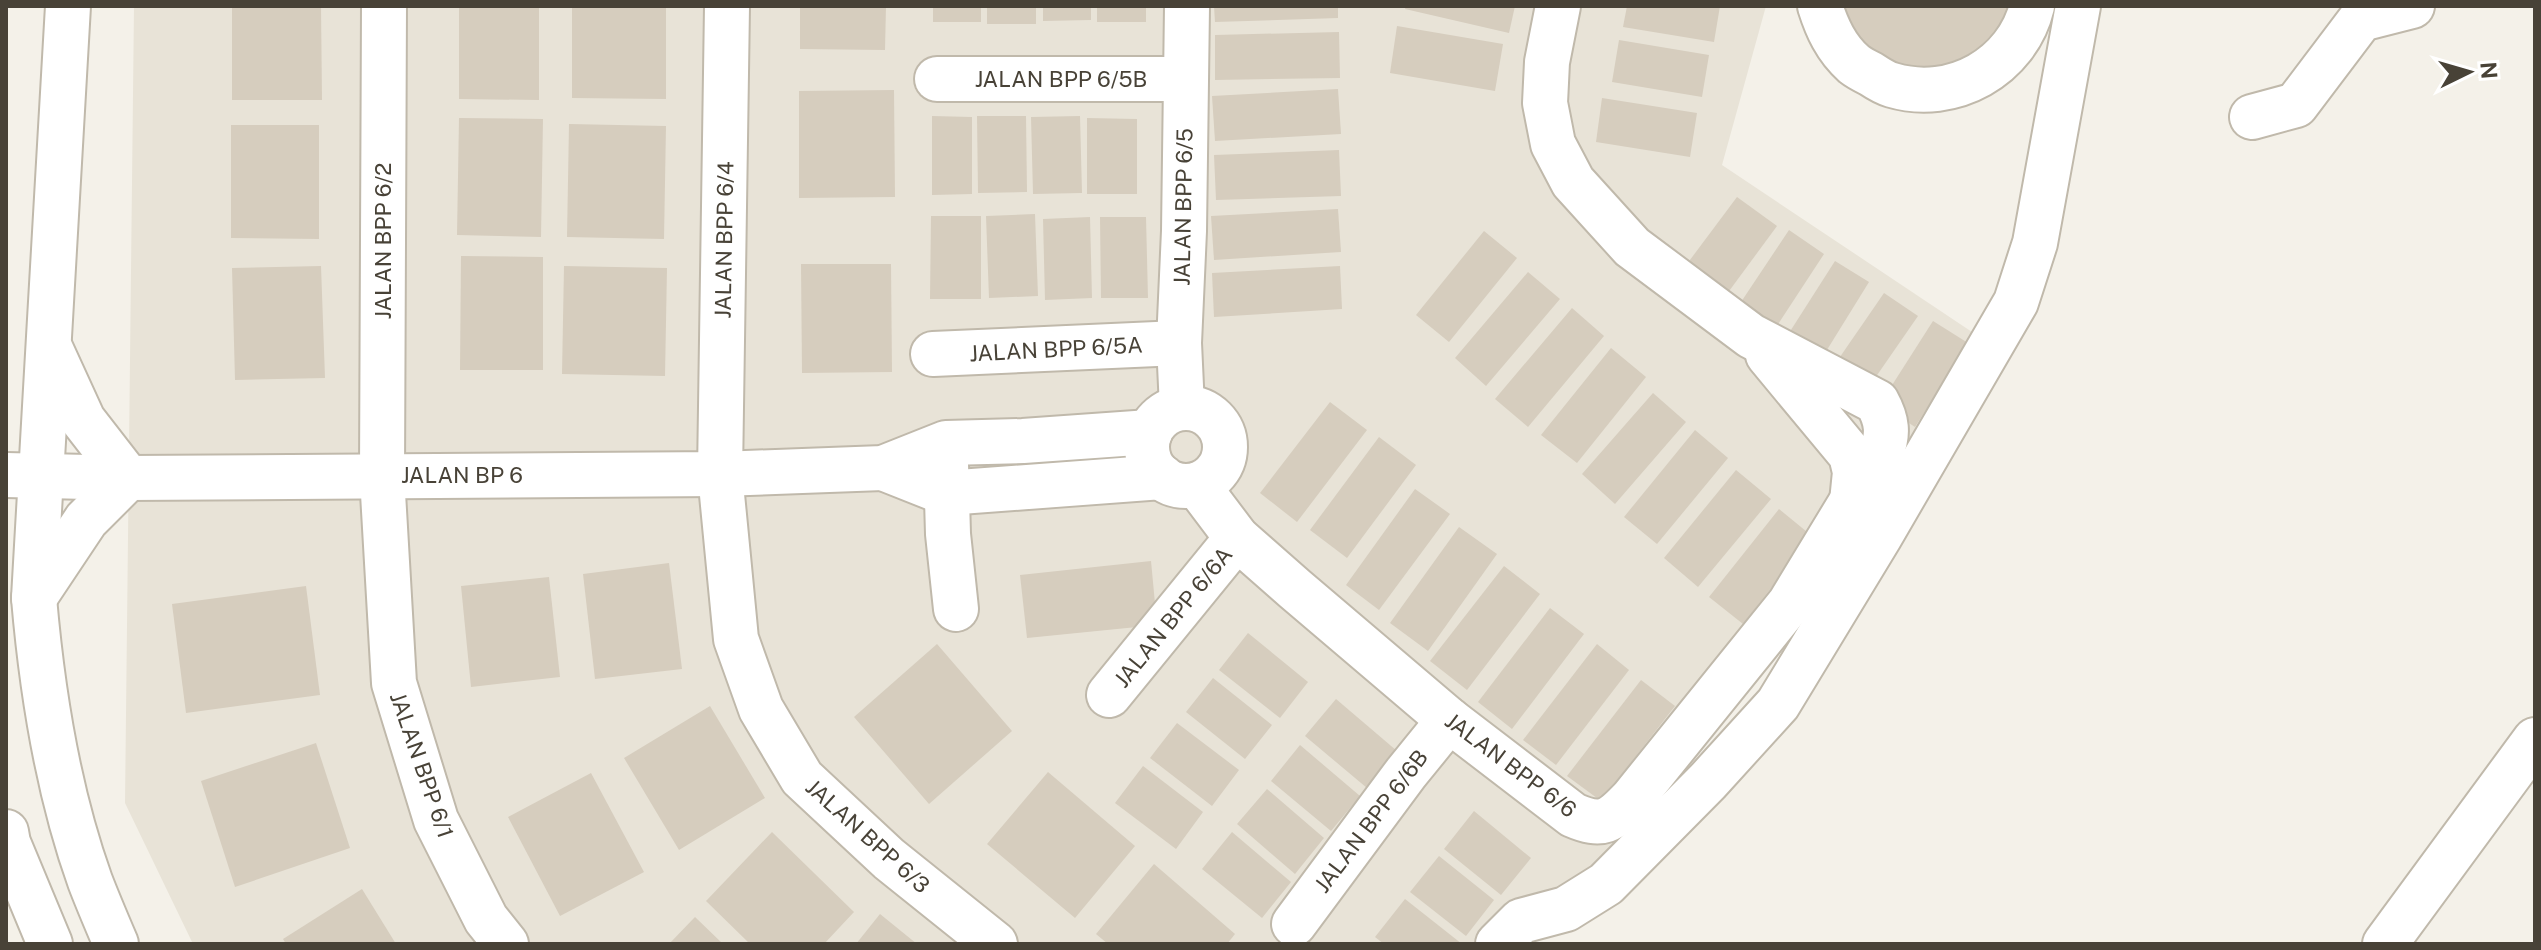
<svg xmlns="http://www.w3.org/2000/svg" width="2541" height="950" viewBox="0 0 2541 950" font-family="'Public Sans',sans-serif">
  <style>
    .residential { fill: #e8e3d7 }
    .building { fill: #d6cdbe }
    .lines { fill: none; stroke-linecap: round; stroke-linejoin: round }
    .minor-casing { stroke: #c0b9ab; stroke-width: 48 }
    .minor { stroke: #fff; stroke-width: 44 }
    .labels { text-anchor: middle; stroke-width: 6; stroke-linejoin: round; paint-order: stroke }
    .street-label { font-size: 22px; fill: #484237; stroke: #fff }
  </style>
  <rect width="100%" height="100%" fill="#f4f1e9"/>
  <path class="residential" d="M 134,6 L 1766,6 L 1722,165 L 1981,338 L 1786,641 L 1568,902 L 1511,902 L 1474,944 L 193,944 L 125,803 Z"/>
  <g class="building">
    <path d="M 232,6 L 321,6 L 322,100 L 232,100 Z"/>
    <path d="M 459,6 L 539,6 L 539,100 L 459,99 Z"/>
    <path d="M 572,6 L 666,6 L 666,99 L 572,98 Z"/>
    <path d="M 800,6 L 886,6 L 885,50 L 800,49 Z"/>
    <rect x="933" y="6" width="48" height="16"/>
    <rect x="987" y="6" width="49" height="18"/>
    <path d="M 1043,6 L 1091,6 L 1091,20 L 1043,21 Z"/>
    <rect x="1097" y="6" width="49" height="16"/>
    <path d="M 1214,6 L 1338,6 L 1338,18 L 1215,22 Z"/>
    <path d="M 1406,6 L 1515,6 L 1509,33 L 1405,9 Z"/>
    <path d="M 1627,6 L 1720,6 L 1714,42 L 1623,27 Z"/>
    <path d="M 1836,6 L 2009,6 L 1999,30 L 1977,55 L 1946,69 L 1913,72 L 1855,42 Z"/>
    <path d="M 1397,26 L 1503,44 L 1495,91 L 1390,73 Z"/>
    <path d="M 1339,32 L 1340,78 L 1215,80 L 1215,35 Z"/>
    <path d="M 1619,40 L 1709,55 L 1702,97 L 1612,82 Z"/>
    <path d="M 1338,89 L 1341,134 L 1215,141 L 1212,96 Z"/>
    <path d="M 894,90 L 895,197 L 799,198 L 799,91 Z"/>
    <path d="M 1602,98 L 1697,113 L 1690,157 L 1596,142 Z"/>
    <path d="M 932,116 L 972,117 L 972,194 L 932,195 Z"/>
    <path d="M 977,116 L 1026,116 L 1027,192 L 978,193 Z"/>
    <path d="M 1080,116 L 1082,193 L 1033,194 L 1031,117 Z"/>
    <path d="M 459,118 L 543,119 L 541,237 L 457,235 Z"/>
    <path d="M 1087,118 L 1137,119 L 1137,194 L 1087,194 Z"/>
    <path d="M 569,124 L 666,126 L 664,239 L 567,237 Z"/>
    <path d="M 231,125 L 319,125 L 319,239 L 231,238 Z"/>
    <path d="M 1339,150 L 1341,196 L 1216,200 L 1214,155 Z"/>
    <path d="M 1737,197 L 1777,226 L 1721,302 L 1681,272 Z"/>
    <path d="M 1338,209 L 1341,252 L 1214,260 L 1211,216 Z"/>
    <path d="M 1035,214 L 1038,296 L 989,298 L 986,216 Z"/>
    <path d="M 931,216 L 981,216 L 981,299 L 930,299 Z"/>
    <path d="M 1090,217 L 1092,298 L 1045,300 L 1043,219 Z"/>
    <path d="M 1100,217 L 1146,217 L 1148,298 L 1101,298 Z"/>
    <path d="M 1789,230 L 1824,254 L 1769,338 L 1733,314 Z"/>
    <path d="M 1484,231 L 1517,258 L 1449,342 L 1416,315 Z"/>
    <path d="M 461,256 L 543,257 L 543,370 L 460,370 Z"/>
    <path d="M 1835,261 L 1869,282 L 1817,366 L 1782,344 Z"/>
    <path d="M 801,264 L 891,264 L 892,372 L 802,373 Z"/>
    <path d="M 321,266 L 325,378 L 235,380 L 232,268 Z"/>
    <path d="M 564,266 L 667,268 L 665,376 L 562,374 Z"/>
    <path d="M 1340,266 L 1342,309 L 1214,317 L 1212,273 Z"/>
    <path d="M 1528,272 L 1560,299 L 1486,386 L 1455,358 Z"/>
    <path d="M 1884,293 L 1918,316 L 1864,394 L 1831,370 Z"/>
    <path d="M 1572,308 L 1604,336 L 1528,427 L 1495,399 Z"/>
    <path d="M 1933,321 L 1968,343 L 1915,427 L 1880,404 Z"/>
    <path d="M 1611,348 L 1646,377 L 1577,463 L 1541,435 Z"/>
    <path d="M 1653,393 L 1686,422 L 1615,504 L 1582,474 Z"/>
    <path d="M 1330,402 L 1367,430 L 1297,522 L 1260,493 Z"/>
    <path d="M 1695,430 L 1728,458 L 1657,544 L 1624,517 Z"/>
    <path d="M 1379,437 L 1416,465 L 1347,558 L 1310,530 Z"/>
    <path d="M 1736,470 L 1771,499 L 1698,587 L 1664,558 Z"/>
    <path d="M 1415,489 L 1450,514 L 1379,610 L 1346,585 Z"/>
    <path d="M 1779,509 L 1812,536 L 1743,624 L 1709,597 Z"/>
    <path d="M 1459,527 L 1497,554 L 1428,651 L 1390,623 Z"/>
    <path d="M 1151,561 L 1157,625 L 1027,638 L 1020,575 Z"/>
    <path d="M 669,563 L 682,669 L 595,679 L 583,574 Z"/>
    <path d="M 1504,566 L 1540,594 L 1467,690 L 1430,661 Z"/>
    <path d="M 549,577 L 560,677 L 471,687 L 461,586 Z"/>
    <path d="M 306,586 L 320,695 L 186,713 L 172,604 Z"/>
    <path d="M 1550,608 L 1584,634 L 1512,729 L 1478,702 Z"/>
    <path d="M 1248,633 L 1308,682 L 1280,718 L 1219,670 Z"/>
    <path d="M 937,644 L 1012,731 L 929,804 L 854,717 Z"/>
    <path d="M 1597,644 L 1629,670 L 1556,765 L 1523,740 Z"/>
    <path d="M 1213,678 L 1272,725 L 1245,759 L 1186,712 Z"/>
    <path d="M 1641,680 L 1675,706 L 1601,801 L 1567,776 Z"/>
    <path d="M 1336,699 L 1397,751 L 1367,788 L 1305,736 Z"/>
    <path d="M 710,706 L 765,798 L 679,850 L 624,758 Z"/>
    <path d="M 1177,723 L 1239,770 L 1212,806 L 1150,758 Z"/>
    <path d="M 316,743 L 350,848 L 235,887 L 201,781 Z"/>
    <path d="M 1300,745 L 1360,796 L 1331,831 L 1271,781 Z"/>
    <path d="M 1143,766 L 1203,812 L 1176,849 L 1115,803 Z"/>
    <path d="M 1048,772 L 1135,846 L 1075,918 L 987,844 Z"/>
    <path d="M 591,773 L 644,872 L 560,916 L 508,817 Z"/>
    <path d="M 1267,789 L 1324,838 L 1295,874 L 1237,824 Z"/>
    <path d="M 1474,811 L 1531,858 L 1501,895 L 1444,849 Z"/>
    <path d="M 772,832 L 854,912 L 824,944 L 750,944 L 706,901 Z"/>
    <path d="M 1232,832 L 1291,882 L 1262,918 L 1202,869 Z"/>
    <path d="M 1439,856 L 1494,900 L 1466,936 L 1410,892 Z"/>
    <path d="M 1154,864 L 1235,934 L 1227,944 L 1108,944 L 1096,934 Z"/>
    <path d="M 362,889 L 396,944 L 286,944 L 283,939 Z"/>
    <path d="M 1405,899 L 1462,944 L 1384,944 L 1375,937 Z"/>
    <path d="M 880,914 L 917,944 L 856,944 Z"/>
    <path d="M 695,917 L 723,944 L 669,944 Z"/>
  </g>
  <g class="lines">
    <defs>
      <g id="minor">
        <path d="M 68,6 L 34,598 C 42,691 58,792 90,881 C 98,902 107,923 116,944"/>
        <path d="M 384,6 L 382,476 L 394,683 L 436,820 L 486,919 L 506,944"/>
        <path d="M 727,6 L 720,474 L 736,639 L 761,709 L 802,778 L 889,859 L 995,944"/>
        <path d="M 1820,6 C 1827,28 1836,48 1854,64 C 1859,68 1865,71 1871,74 C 1877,78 1885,83 1892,85 C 1953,103 2017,67 2032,6"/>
        <path d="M 937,79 L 1184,79"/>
        <path d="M 2252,117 L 2296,105 L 2361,19 L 2412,6"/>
        <path d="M 51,350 L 83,420 L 128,478"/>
        <path d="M 933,354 L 1179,343"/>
        <path d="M 1768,355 L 1851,455 L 1855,472 L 1852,502"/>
        <path d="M 1182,408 L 1179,343 L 1184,231 L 1187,6"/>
        <circle cx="1186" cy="447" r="39"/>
        <path d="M 946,464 L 948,534 L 956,609"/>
        <path d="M 883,468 L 946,493 L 1162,477"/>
        <path d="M 6,475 L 128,478 L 720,474 L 883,468 L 946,443 L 1023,441 L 1150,432"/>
        <path d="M 1197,485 L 1237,538 L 1295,589 L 1449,720 L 1573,815 C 1603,828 1611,821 1632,799 L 1790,603 L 1881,453 C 1889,434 1887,420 1877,402 L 1751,336 L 1632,247 L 1573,182 L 1553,144 L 1545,103 L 1547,62 L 1558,6"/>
        <path d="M 34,598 L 86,520 L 128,478"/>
        <path d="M 1109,695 L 1237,538"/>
        <path d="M 6,832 L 8,843 L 50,944"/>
        <path d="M 1294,924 L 1406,773 L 1449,720"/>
        <path d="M 1498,944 L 1521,921 L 1566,909 L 1606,884 L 1708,781 L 1778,704 L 1880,536 L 2016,302 L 2035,243 L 2078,6"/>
        <path d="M 2385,944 L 2535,740"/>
      </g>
    </defs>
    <use href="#minor" class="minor-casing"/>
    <use href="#minor" class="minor"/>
  </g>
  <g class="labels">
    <g class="street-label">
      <text x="1061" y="87">JALAN BPP 6/5B</text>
      <text transform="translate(1183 207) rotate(-89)" y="8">JALAN BPP 6/5</text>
      <text transform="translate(724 240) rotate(-89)" y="8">JALAN BPP 6/4</text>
      <text transform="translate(383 241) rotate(-90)" y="8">JALAN BPP 6/2</text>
      <text transform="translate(1056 349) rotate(-3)" y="8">JALAN BPP 6/5A</text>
      <text x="462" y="483">JALAN BP 6</text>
      <text transform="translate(1173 617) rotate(-51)" y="8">JALAN BPP 6/6A</text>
      <text transform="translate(422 765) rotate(71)" y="8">JALAN BPP 6/1</text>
      <text transform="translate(1511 765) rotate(37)" y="8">JALAN BPP 6/6</text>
      <text transform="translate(1371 821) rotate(-53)" y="8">JALAN BPP 6/6B</text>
      <text transform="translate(868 836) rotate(42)" y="8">JALAN BPP 6/3</text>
    </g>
  </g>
  <rect width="2541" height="950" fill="none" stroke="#484237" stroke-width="16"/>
  <g transform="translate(2469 72) rotate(85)" stroke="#ffffff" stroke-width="6" paint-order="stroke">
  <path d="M0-6L14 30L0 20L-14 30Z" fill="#484237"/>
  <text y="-12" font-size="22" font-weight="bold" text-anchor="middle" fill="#484237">N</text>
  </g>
</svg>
